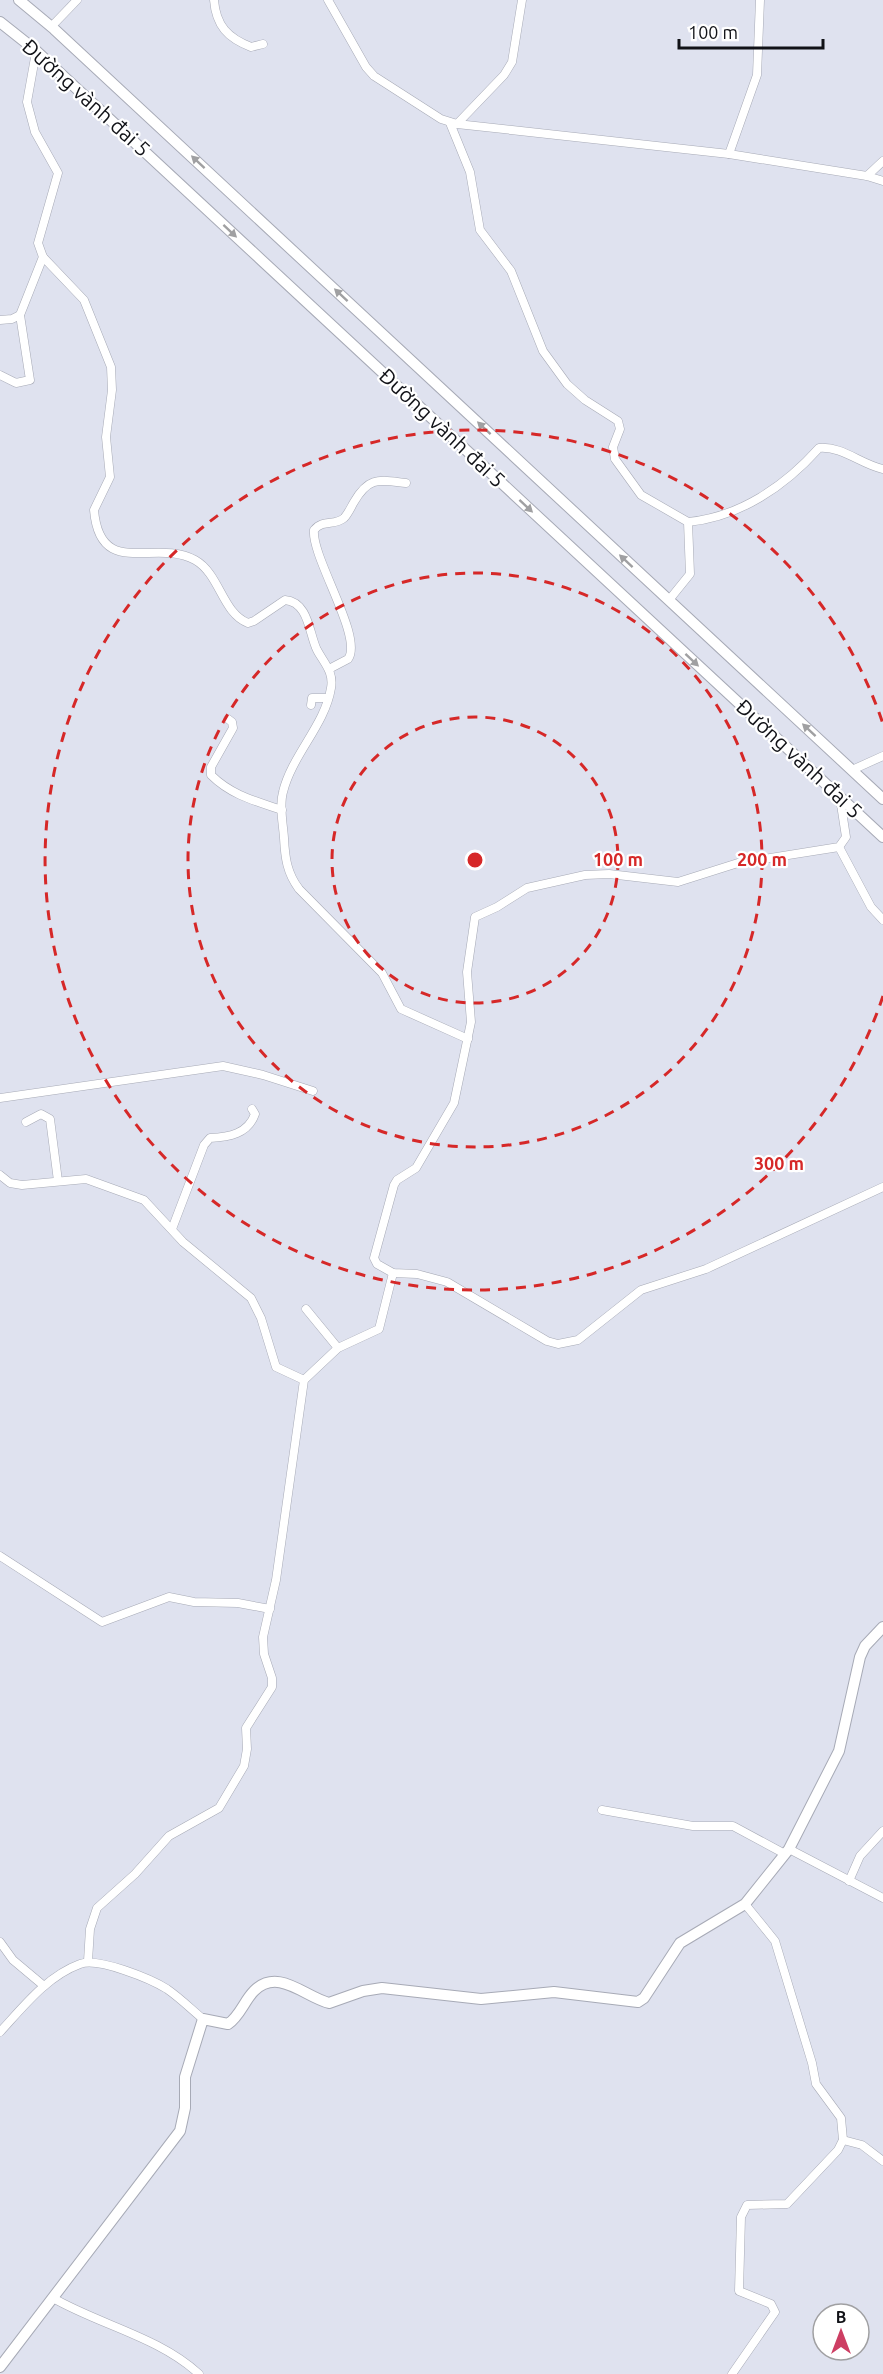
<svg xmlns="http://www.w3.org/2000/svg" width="883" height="2374" viewBox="0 0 883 2374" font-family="Ubuntu,sans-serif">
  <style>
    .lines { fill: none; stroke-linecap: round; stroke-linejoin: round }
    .street-casing { stroke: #a7aab6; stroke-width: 9 }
    .secondary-casing { stroke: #a7aab6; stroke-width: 12 }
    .street { stroke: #fff; stroke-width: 8 }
    .secondary { stroke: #fff; stroke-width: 10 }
    .oneway { fill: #a0a0a2 }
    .ring { fill: none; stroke: #d62828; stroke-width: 3; stroke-dasharray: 10 8 }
    .labels { text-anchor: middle; stroke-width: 4.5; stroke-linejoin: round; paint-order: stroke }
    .street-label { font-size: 21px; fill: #111217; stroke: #fff }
    .centre { fill: #d62828; stroke: #fff; stroke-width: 3 }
    .ring-label { font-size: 18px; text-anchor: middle; font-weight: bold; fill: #d62828; stroke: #fff; stroke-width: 4.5; stroke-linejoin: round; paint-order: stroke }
  </style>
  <rect width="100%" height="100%" fill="#dfe2ef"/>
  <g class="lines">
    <defs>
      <g id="street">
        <path d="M 214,0 C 216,26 228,38 251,47 L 263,44"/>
        <path d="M 328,0 L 366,67 L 374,76 L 441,119 L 457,124 L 729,154 L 867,176 L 883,181"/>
        <path d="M 51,27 L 77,0"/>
        <path d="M 36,52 L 27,102 L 35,132 L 58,173 L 38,243 L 43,257 L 84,300 L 111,367 L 112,390 L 106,437 L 110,477 L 94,510 C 100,580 155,538 195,560 C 220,574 222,613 248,623 L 254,621 L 285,600 C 309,602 309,634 317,650 C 324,663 334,672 331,688 C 325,725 292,755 283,792 C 279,806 283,823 284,838 C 285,858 287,873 299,889 L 382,973 L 401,1009 L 468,1039"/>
        <path d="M 450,123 L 470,172 L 480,230 L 511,271 L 543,351 L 567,384 L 585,400 L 618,421 L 620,429 L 613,447 L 615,459 L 641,495 L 688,522 L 690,574 L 669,600"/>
        <path d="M 457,124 L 504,75 L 512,62 L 522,0"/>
        <path d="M 729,154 L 757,75 L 760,0"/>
        <path d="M 867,176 L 883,161"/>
        <path d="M 0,320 L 12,319 L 20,315 L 43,257"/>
        <path d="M 0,375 L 16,383 L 30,380 L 20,315"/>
        <path d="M 688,522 C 740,517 785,486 819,448 C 843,446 860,464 883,469"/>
        <path d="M 329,669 L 348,659 C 364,638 311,557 314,530 C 323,519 335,526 344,518 C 348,514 351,507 354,502 C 369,476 379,480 406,483"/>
        <path d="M 311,705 L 312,698 L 328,698"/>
        <path d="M 228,719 L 232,722 L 233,728 L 211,767 L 211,775 C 231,795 255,801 282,810"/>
        <path d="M 852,770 L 883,756"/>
        <path d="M 840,798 L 846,837 L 839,847 L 738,863 L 678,882 L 609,874 L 585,875 L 527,888 L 497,907 L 475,917 L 467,972 L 471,1022 L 454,1103 L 416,1168 L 397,1180 L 394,1185 L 374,1258 L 377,1264 L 393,1273 L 417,1274 L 447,1282 L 547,1341 L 558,1344 L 578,1340 L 641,1290 L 706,1269 L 883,1187"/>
        <path d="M 839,847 L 871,907 L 883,920"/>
        <path d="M 0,1098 L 223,1066 L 263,1075 L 313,1091"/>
        <path d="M 26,1122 L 41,1114 L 50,1119 L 58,1181"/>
        <path d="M 0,1175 L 10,1183 L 22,1185 L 86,1179 L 144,1200 L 183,1242 L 251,1298 L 261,1318 L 276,1367 L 304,1380"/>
        <path d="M 172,1229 L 204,1145 L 210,1138 C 229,1137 248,1134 255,1114 L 252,1109"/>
        <path d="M 306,1309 L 338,1348"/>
        <path d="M 0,1556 L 102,1622 L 169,1597 L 194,1602 L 238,1603 L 270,1609"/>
        <path d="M 602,1810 L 693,1826 L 733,1826 L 785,1854"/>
        <path d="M 789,1849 L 883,1898"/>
        <path d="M 849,1881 L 860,1856 L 883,1831"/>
        <path d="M 0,1942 L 13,1960 L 44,1986"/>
        <path d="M 88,1961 L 90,1929 L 97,1908 L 135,1874 L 169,1836 L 219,1808 L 244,1766 L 247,1749 L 246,1728 L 272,1687 L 272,1678 L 264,1654 L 263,1637 L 276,1580 L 304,1380 L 338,1348 L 379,1329 L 393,1273"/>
        <path d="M 0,2032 C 23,2007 47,1976 80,1964 C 98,1957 151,1979 167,1989 C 180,1998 191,2009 203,2019"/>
        <path d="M 843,2140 L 862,2145 L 883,2161"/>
        <path d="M 53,2298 C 100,2325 159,2337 199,2374"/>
        <path d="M 732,2374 L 775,2312 L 771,2304 L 739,2291 L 741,2217 L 747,2205 L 787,2204 L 838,2150 L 843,2140 L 841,2118 L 816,2084 L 812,2063 L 775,1941 L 745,1904"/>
      </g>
      <g id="secondary">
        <path d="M 19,0 L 54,29 L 883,799"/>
        <path d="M 0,22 L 34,49 L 883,837"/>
        <path d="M 0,2367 L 180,2131 L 185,2108 L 185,2077 L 203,2019 L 228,2024 C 240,2016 244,2001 254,1991 C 278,1967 305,1997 329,2003 L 363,1991 L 382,1988 L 481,1999 L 554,1992 L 638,2002 L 644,1998 L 680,1943 L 745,1904 L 789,1849 L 839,1751 L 860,1657 L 865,1646 L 883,1627"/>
      </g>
    </defs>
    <use href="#street" class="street-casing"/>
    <use href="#secondary" class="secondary-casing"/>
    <use href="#street" class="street"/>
    <use href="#secondary" class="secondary"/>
  </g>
  <defs><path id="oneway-solid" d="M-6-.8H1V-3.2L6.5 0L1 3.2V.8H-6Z" transform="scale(1.5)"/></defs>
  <g class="oneway">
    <use href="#oneway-solid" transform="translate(198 162) rotate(-137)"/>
    <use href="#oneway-solid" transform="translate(230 231) rotate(43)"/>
    <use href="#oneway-solid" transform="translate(341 295) rotate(-137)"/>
    <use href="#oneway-solid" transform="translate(484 428) rotate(-137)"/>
    <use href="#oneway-solid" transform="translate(526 506) rotate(43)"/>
    <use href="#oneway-solid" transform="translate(626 561) rotate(-137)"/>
    <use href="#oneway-solid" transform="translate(692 660) rotate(43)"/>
    <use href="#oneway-solid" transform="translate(809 730) rotate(-137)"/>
  </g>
  <g class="ring">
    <circle cx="475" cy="860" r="143"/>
    <circle cx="475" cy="860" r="287"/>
    <path d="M883 996A430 430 0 1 1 883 724"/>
  </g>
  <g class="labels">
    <g class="street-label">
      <text transform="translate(86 98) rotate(42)" y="7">Đường vành đai 5</text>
      <text transform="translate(442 428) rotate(43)" y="7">Đường vành đai 5</text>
      <text transform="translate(799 759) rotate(43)" y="7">Đường vành đai 5</text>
    </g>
  </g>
  <circle cx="475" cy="860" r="9" class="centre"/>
  <g class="ring-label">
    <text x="618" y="866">100 m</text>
    <text x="762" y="866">200 m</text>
    <text x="779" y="1170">300 m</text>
  </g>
  <g transform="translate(841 2332)"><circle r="28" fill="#ffffff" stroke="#a0a0a2" stroke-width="1.5"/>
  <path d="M0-4.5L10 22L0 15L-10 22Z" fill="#cd3e63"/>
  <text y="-9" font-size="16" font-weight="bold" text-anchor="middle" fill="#111217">B</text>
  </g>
  <path d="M679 39v9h144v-9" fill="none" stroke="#111217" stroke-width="3"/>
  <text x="688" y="39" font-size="18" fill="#111217" stroke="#ffffff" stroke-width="4.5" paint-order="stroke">100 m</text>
</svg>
